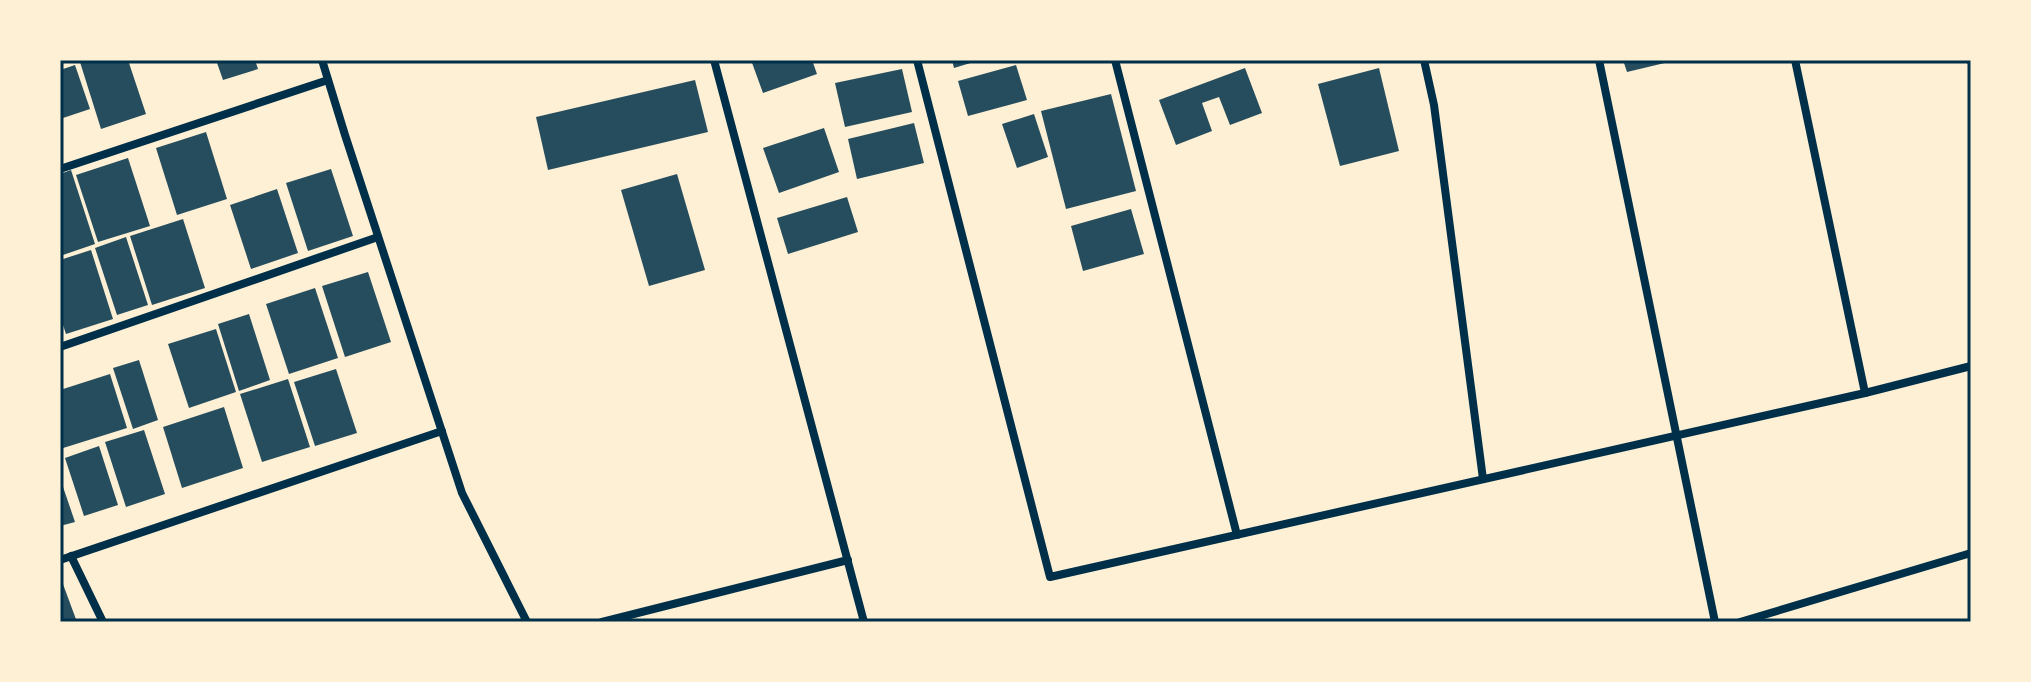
<svg xmlns="http://www.w3.org/2000/svg" width="2031" height="682" viewBox="0 0 2031 682" font-family="Ubuntu,sans-serif">
  <style>
    .building { fill: #264d5e }
    .lines { fill: none; stroke-linecap: round; stroke-linejoin: round }
    .minor { stroke: #003049; stroke-width: 8 }
    .neatline { fill: none; stroke: #003049; stroke-width: 3 }
  </style>
  <rect width="100%" height="100%" fill="#fdf0d5"/>
  <g class="building">
    <path d="M 86,60 L 128,60 L 146,114 L 101,129 L 80,62 Z"/>
    <path d="M 216,60 L 255,60 L 258,69 L 223,80 Z"/>
    <path d="M 751,60 L 812,60 L 817,74 L 763,93 Z"/>
    <path d="M 952,60 L 977,60 L 977,61 L 954,68 Z"/>
    <path d="M 1623,60 L 1673,60 L 1673,61 L 1627,72 Z"/>
    <path d="M 75,65 L 90,109 L 60,119 L 60,70 Z"/>
    <path d="M 1016,65 L 1027,100 L 968,116 L 958,81 Z"/>
    <path d="M 1245,68 L 1262,113 L 1230,125 L 1219,97 L 1202,103 L 1212,131 L 1176,145 L 1159,100 Z"/>
    <path d="M 1379,68 L 1399,151 L 1340,166 L 1318,84 Z"/>
    <path d="M 902,69 L 912,112 L 845,127 L 835,83 Z"/>
    <path d="M 695,80 L 708,132 L 548,170 L 536,117 Z"/>
    <path d="M 1111,94 L 1136,191 L 1066,209 L 1041,111 Z"/>
    <path d="M 1034,114 L 1048,157 L 1017,168 L 1002,124 Z"/>
    <path d="M 914,123 L 924,163 L 857,179 L 848,139 Z"/>
    <path d="M 824,128 L 839,172 L 779,193 L 763,148 Z"/>
    <path d="M 206,132 L 227,199 L 177,215 L 156,148 Z"/>
    <path d="M 128,158 L 150,226 L 98,242 L 76,175 Z"/>
    <path d="M 331,169 L 353,236 L 308,251 L 286,183 Z"/>
    <path d="M 71,170 L 95,244 L 60,256 L 60,174 Z"/>
    <path d="M 677,174 L 705,270 L 649,286 L 621,190 Z"/>
    <path d="M 277,189 L 298,253 L 251,269 L 230,205 Z"/>
    <path d="M 847,197 L 858,232 L 788,254 L 777,218 Z"/>
    <path d="M 1131,209 L 1144,254 L 1083,271 L 1071,226 Z"/>
    <path d="M 183,219 L 205,288 L 152,305 L 130,236 Z"/>
    <path d="M 126,237 L 148,305 L 117,315 L 95,248 Z"/>
    <path d="M 91,250 L 113,319 L 66,334 L 60,316 L 60,260 Z"/>
    <path d="M 368,272 L 391,342 L 345,357 L 322,286 Z"/>
    <path d="M 315,288 L 338,358 L 289,374 L 266,304 Z"/>
    <path d="M 249,314 L 270,380 L 239,391 L 218,324 Z"/>
    <path d="M 216,329 L 236,392 L 189,408 L 168,344 Z"/>
    <path d="M 139,360 L 158,420 L 133,429 L 113,368 Z"/>
    <path d="M 336,369 L 357,433 L 315,446 L 294,382 Z"/>
    <path d="M 110,374 L 127,428 L 60,449 L 60,390 Z"/>
    <path d="M 288,379 L 310,447 L 262,462 L 240,394 Z"/>
    <path d="M 224,407 L 243,468 L 182,488 L 163,427 Z"/>
    <path d="M 144,430 L 165,494 L 126,507 L 105,442 Z"/>
    <path d="M 99,446 L 118,505 L 84,516 L 65,458 Z"/>
    <path d="M 60,478 L 75,522 L 60,526 Z"/>
    <path d="M 60,576 L 77,622 L 60,622 Z"/>
  </g>
  <g class="lines">
    <g class="minor">
      <path d="M 322,60 L 345,135 L 462,493 L 527,622"/>
      <path d="M 714,60 L 864,622"/>
      <path d="M 917,60 L 1050,577 L 1865,393"/>
      <path d="M 1115,60 L 1237,535"/>
      <path d="M 1424,60 L 1434,105 L 1483,479"/>
      <path d="M 1599,60 L 1715,622"/>
      <path d="M 1795,60 L 1865,393 L 1971,366"/>
      <path d="M 1970,60 L 1971,62"/>
      <path d="M 60,169 L 328,80"/>
      <path d="M 60,347 L 378,237"/>
      <path d="M 71,556 L 103,622"/>
      <path d="M 60,560 L 442,431"/>
      <path d="M 602,622 L 848,560"/>
      <path d="M 1740,622 L 1971,553"/>
    </g>
  </g>
  <rect width="2031" height="682" fill="none" stroke="#fdf0d5" stroke-width="124"/>
  <rect x="62" y="62" width="1907" height="558" class="neatline"/>
</svg>
